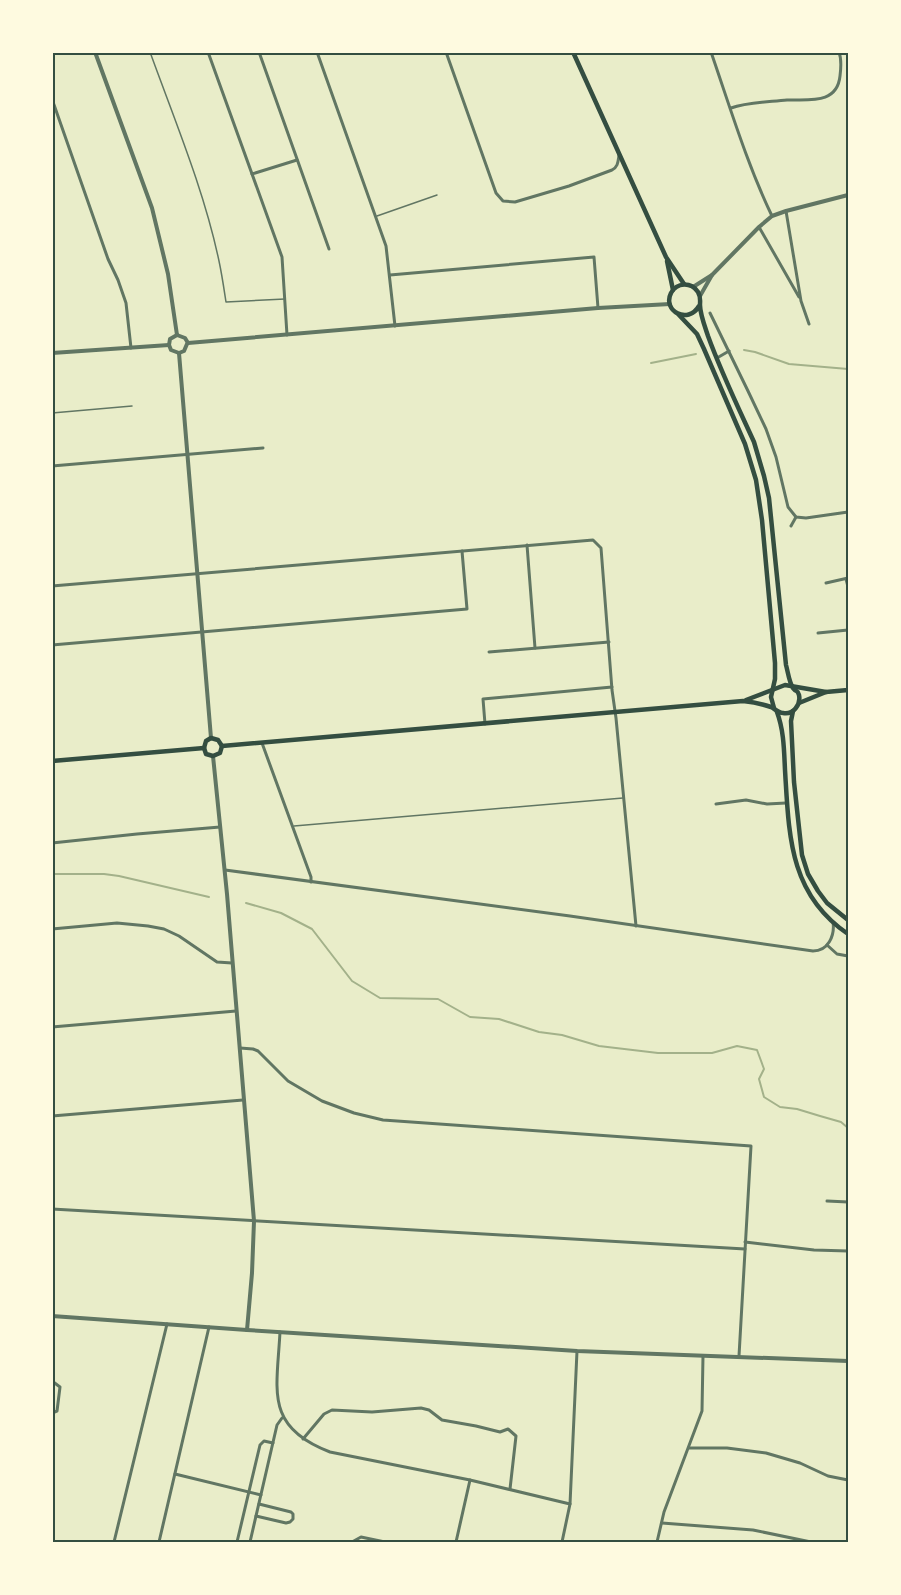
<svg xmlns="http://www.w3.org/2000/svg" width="901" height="1595" viewBox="0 0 901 1595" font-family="'Work Sans',sans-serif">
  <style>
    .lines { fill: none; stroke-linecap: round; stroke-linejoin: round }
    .stream { stroke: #a3b18a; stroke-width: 2 }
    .service { stroke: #617663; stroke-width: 1.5 }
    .minor { stroke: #617663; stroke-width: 3 }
    .tertiary { stroke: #617663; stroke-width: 4 }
    .primary { stroke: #344e41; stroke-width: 4.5 }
    .neatline { fill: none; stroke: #344e41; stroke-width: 2 }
  </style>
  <rect width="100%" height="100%" fill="#e9edc9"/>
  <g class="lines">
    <g class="stream">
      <path d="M 744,350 L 755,352 L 789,364 L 848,369"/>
      <path d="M 651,363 L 696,354"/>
      <path d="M 52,874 L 104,874 L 119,876 L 209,897"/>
      <path d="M 246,903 L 281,913 L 312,929 L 352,981 L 380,998 L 438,999 L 470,1017 L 499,1019 L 539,1032 L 562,1035 L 599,1046 L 658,1053 L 712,1053 L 737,1046 L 757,1050 L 764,1069 L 759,1079 L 764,1097 L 780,1107 L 797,1109 L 820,1116 L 841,1122 L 848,1128"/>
    </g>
    <g class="service">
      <path d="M 150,52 C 175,121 204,190 219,261 C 222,275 224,289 226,302 L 285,299"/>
      <path d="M 377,216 L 437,195"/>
      <path d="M 52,413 L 132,406"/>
      <path d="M 294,826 L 623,798"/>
    </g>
    <g class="minor">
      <path d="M 208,52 L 282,257 L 287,335"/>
      <path d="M 259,52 L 329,249"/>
      <path d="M 317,52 L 386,246 L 395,326"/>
      <path d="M 446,52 L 496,193 L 503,201 L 515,202 L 569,186 L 612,170 C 618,167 618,162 619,155"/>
      <path d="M 711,52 C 730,107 747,164 772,216"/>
      <path d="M 52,99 L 108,259 L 118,280 L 126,303 L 131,348"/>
      <path d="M 731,108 C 747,102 769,102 787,100 C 808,99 837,105 840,76 C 841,68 842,60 839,52"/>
      <path d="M 252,174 L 297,160"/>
      <path d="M 786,211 L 801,301 L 809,324"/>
      <path d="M 759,227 L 799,297"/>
      <path d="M 390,275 L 594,257 L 598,308"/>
      <path d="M 710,313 L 748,391 L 766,429 L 776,457 L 788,507 L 796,517 L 806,518 L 848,512"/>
      <path d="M 717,358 L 729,351"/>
      <path d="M 52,466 L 263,448"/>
      <path d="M 791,526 L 796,517"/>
      <path d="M 527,545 L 535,648"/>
      <path d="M 846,579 L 848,587"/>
      <path d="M 826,583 L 848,578"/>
      <path d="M 52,586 L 593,540 L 601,548 L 612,690 L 616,718 L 636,926"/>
      <path d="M 818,633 L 848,630"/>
      <path d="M 52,645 L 467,609 L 462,551"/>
      <path d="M 489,652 L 609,642"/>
      <path d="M 485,724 L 483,699 L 612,687"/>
      <path d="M 262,743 L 311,877 L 311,882"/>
      <path d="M 716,804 L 746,800 L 767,804 L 786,803"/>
      <path d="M 52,843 L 137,834 L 220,827"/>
      <path d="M 225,870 L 570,916 L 813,951 C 828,951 835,936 833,922"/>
      <path d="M 52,929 L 117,923 L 148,926 L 164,929 L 179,936 L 217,962 L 232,963"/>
      <path d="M 827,945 L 837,954 L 848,956"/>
      <path d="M 52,1027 L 236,1011"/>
      <path d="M 240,1048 L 253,1049 L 258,1051 L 288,1081 L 322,1101 L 354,1113 L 383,1120 L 751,1146 L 739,1356"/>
      <path d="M 52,1116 L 243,1100"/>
      <path d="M 827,1201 L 848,1202"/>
      <path d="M 52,1209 L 745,1249"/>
      <path d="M 745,1242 L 814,1250 L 848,1251"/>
      <path d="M 280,1332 C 277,1390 264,1427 330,1452 L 470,1480 L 570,1504"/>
      <path d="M 52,1381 L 60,1387 L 57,1411 L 52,1413"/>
      <path d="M 303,1439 L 324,1414 L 332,1410 L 372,1412 L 421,1408 L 429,1410 L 442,1420 L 476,1426 L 500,1432 L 508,1429 L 516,1436 L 510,1489"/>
      <path d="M 689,1448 L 727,1448 L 766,1453 L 800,1463 L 828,1476 L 848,1480"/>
      <path d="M 175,1474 L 261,1495"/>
      <path d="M 256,1516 L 286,1523 L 290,1522 L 293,1519 L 293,1514 L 291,1512 L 259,1504"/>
      <path d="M 662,1523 L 753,1530 L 811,1542"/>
      <path d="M 114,1542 L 167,1324"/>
      <path d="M 159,1542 L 209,1327"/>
      <path d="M 237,1542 L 260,1445 L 264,1441 L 273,1443"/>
      <path d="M 250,1542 L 277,1425 L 282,1418"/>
      <path d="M 352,1542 L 361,1537 L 385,1542"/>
      <path d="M 456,1542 L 470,1480"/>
      <path d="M 562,1542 L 570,1504 L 577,1351"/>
      <path d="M 657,1542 L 664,1512 L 702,1411 L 703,1356"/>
      <path d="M 847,1542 L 848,1539"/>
    </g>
    <g class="tertiary">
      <path d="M 95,52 L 152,208 L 168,274 L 177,335"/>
      <path d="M 693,287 L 712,275 L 759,227 L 772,216 L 786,211 L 848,195"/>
      <path d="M 700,296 L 712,275"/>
      <path d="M 177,335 L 185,338 L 188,343"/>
      <path d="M 188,343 L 598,308 L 670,304"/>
      <path d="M 169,345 L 170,339 L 177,335"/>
      <path d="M 169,345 L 171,350 L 179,353"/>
      <path d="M 52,353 L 169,345"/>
      <path d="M 179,353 L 211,738"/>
      <path d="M 179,353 L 184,351 L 187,344"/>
      <path d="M 213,756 L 227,894 L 254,1221 L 252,1273 L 247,1330"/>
      <path d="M 52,1316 L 247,1330 L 577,1351 L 848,1361"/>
    </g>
    <g class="primary">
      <path d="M 573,52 L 666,257 L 684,284"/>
      <path d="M 667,261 L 673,290"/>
      <path d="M 679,315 L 697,334 L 704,349 L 745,444 L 756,480 L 762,520 L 775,663 L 775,679 L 771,697 L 774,708"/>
      <path d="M 746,700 L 785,685 L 826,692"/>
      <path d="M 799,703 L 826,692 L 848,690"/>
      <path d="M 793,711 L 791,721 L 794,782 L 802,855 L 808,874 L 818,891 L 827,903 L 848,920"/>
      <path d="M 777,712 C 784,731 784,750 785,770 C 789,835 789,894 848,934"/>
      <path d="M 222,746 L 743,701 C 752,702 762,704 771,707 C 775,709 778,713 783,713 C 793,715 801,705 799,695 C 797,689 797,693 793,688 C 789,682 788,672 786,665 L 769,498 L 764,476 L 754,442 C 738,407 721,372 708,336 C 705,327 700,314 700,305 C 700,300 701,297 698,292 C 691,282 677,282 671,293 C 662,311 688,325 699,306"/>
      <path d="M 204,748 L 206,741 L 211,738 L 218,740 L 222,746"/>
      <path d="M 204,748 L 206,754 L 213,756 L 220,753 L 222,746"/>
      <path d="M 52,761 L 204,748"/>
    </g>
  </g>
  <rect width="901" height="1595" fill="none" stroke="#fefae0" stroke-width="108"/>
  <rect x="54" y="54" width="793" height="1487" class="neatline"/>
</svg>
